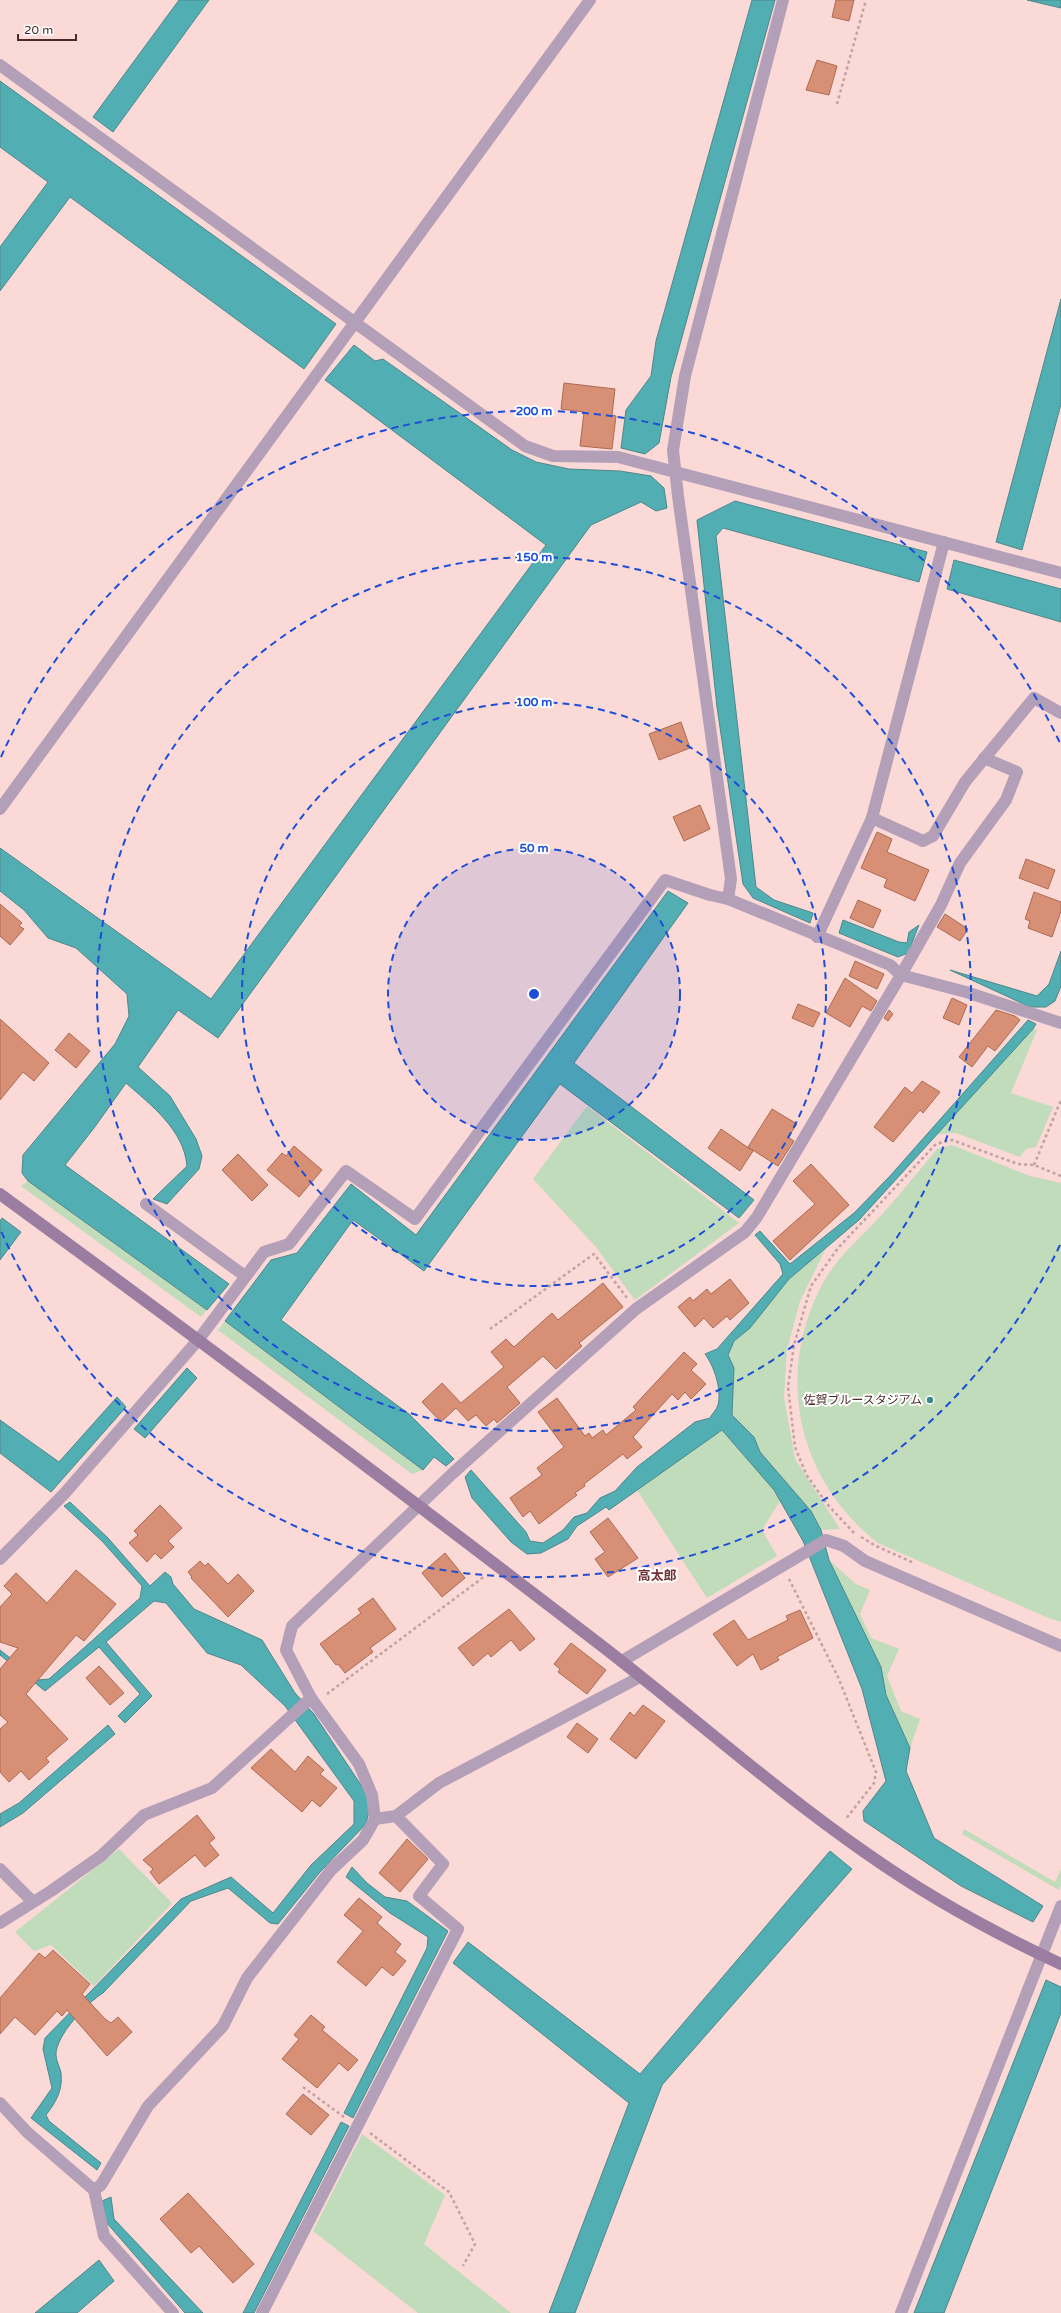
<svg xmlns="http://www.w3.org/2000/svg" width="1061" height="2313" viewBox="0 0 1061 2313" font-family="'Varela Round','Noto Sans JP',sans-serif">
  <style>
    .green { fill: #c0dcbb }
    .water { fill: #51aeb3; stroke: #4f878a }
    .building { fill: #d79076; stroke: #ad6a51 }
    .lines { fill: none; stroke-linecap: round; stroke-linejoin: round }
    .path { stroke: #c2a2a0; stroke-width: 2.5; stroke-dasharray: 3 3; stroke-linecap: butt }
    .lane { stroke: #b39fb7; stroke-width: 12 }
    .street { stroke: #b39fb7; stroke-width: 12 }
    .secondary { stroke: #9c7da2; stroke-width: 12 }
    .ring { fill: none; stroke: #1d4ed8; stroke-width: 2; stroke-dasharray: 7 5 }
    .poi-dot { fill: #40888d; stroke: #fff; stroke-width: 1.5 }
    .labels { text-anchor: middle; stroke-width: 4; stroke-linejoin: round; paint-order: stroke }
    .poi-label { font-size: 12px; fill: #4b2b2b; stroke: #fff; text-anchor: end }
    .neighbourhood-label { font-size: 13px; font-weight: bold; fill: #743133; stroke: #fff }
    .centre { fill: #1d4ed8; stroke: #fff; stroke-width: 2 }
    .ring-label { font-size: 12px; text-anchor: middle; font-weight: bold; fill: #1d4ed8; stroke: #fff; stroke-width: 4; stroke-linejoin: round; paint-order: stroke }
  </style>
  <rect width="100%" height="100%" fill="#fad9d7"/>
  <g class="green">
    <path d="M 1033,1029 L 1037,1030 L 1011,1093 L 1053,1107 L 1036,1147 L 1026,1149 L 1020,1157 L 956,1133 L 937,1134 Z"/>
    <path d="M 587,1106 L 739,1223 L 635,1300 L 596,1247 L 533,1179 Z"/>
    <path d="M 952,1145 L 1030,1176 L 1061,1183 L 1061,1622 L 1046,1617 L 878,1543 C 797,1480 774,1373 823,1283 C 836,1259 856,1242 874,1223 C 896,1200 916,1174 937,1149 Z"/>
    <path d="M 28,1181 L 207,1310 L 201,1317 L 21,1186 Z"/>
    <path d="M 826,1248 L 800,1301 L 787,1350 L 784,1397 L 795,1459 L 840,1529 L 821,1530 L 811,1511 L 760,1452 L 754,1437 L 732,1415 L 734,1368 L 728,1355 L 734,1341 L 750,1328 L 789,1279 Z"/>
    <path d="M 225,1321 L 423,1470 L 412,1474 L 218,1330 Z"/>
    <path d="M 722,1429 L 774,1490 L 780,1501 L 762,1530 L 777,1556 L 707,1598 L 637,1490 Z"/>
    <path d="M 829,1560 L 856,1584 L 870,1590 L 860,1614 L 871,1638 L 899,1649 L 887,1676 L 901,1711 L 920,1719 L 910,1748 L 886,1695 L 881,1667 Z"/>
    <path d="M 964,1829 L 1055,1882 L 1061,1869 L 1061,1885 L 1059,1890 L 962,1834 Z"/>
    <path d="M 119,1849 L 172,1903 L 94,1986 L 51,1945 L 34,1951 L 15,1932 Z"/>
    <path d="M 362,2134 L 445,2195 L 424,2244 L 511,2313 L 418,2313 L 313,2231 Z"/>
  </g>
  <g class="water">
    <path d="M 179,0 L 209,0 L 113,132 L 93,117 Z"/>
    <path d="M 752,0 L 775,0 L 671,377 L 659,443 L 645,454 L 621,448 L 626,410 L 651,376 L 656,341 Z"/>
    <path d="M 1027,0 L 1061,0 L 1061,8 Z"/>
    <path d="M 0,81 L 336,324 L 304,369 L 70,197 L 0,291 L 0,247 L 48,182 L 0,147 Z"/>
    <path d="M 1061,299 L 1061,404 L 1022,550 L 996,542 Z"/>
    <path d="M 354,345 L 375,361 L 383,359 L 512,450 L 536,462 L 569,469 L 620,471 L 651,476 L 664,488 L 667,508 L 656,511 L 641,502 L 591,525 L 218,1038 L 178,1010 L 138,1067 L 170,1096 L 196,1139 L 202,1156 L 199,1169 L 167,1204 L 153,1199 L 187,1166 C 184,1130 151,1105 126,1083 L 94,1128 L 65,1165 L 229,1284 L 207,1310 L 28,1181 L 22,1173 L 23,1155 L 115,1044 L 129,1016 L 127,994 L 76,948 L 48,938 L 24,910 L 0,891 L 0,848 L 211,999 L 546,545 L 325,380 Z"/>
    <path d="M 735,501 L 927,552 L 919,582 L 723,528 L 716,536 L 756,887 L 774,900 L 813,913 L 810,923 L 753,898 L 743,884 L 717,707 L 697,520 Z"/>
    <path d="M 954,560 L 1061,589 L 1061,622 L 947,589 Z"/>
    <path d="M 668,891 L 688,903 L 574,1063 L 754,1200 L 739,1218 L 560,1084 L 424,1271 L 353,1220 L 281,1320 L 409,1414 L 454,1459 L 446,1466 L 434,1457 L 423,1470 L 225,1321 L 271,1260 L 297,1253 L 351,1184 L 416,1235 Z"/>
    <path d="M 843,920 L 899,942 L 907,943 L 909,932 L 919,925 L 908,953 L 898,957 L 839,933 Z"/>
    <path d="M 1061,951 L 1061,986 L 1055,1001 L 1046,1007 L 1030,1007 L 950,970 L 1037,996 L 1049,984 Z"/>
    <path d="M 1028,1020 L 1036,1024 L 1033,1029 L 859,1220 L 789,1279 L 750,1328 L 734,1341 L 728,1355 L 734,1368 L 732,1415 L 754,1437 L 760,1452 L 811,1511 L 821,1530 L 829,1560 L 881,1667 L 886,1695 L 910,1748 L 906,1771 L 934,1838 L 1043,1906 L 1033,1922 L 961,1886 L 864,1821 L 863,1811 L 886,1781 L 862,1689 L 803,1541 L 774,1490 L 722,1430 L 609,1510 L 606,1507 L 577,1526 L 568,1539 L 541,1553 L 527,1554 L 511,1542 L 472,1498 L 465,1477 L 471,1470 L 526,1532 L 530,1541 L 543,1543 L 563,1530 L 574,1517 L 587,1513 L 600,1498 L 615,1491 L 637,1467 L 695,1422 L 710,1418 C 712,1414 717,1409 718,1405 C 722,1389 714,1366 705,1354 L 717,1349 L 783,1274 L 780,1264 L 755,1235 L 760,1231 L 790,1264 L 854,1213 L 890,1176 Z"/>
    <path d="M 2,1218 L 21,1232 L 0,1260 L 0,1221 Z"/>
    <path d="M 187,1368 L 197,1378 L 145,1438 L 134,1429 Z"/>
    <path d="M 117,1397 L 126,1407 L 51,1492 L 0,1453 L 0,1420 L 59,1462 Z"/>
    <path d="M 70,1502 L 108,1538 L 150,1586 L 165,1572 L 171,1577 L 173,1584 L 194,1609 L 262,1640 L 295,1693 L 314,1714 L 367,1794 L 370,1807 L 366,1824 L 320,1872 L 278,1924 L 270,1923 L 228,1888 L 191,1901 L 103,1993 C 88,2002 55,2036 56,2055 C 56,2061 60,2067 61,2073 C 63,2090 56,2102 46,2115 L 49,2121 L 101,2163 L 97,2170 L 31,2118 L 52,2088 L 43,2049 L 45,2038 L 181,1899 L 231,1877 L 273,1913 L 311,1865 L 354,1824 L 354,1801 L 285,1706 L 241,1665 L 207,1653 L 166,1603 L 154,1601 L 106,1642 L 152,1696 L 125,1723 L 118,1716 L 140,1694 L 99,1647 L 45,1691 L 0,1655 L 0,1650 L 38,1680 L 49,1679 L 140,1598 L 142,1586 L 102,1541 L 64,1506 Z"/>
    <path d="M 108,1725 L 115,1734 L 23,1813 L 0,1827 L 0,1814 L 19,1803 Z"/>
    <path d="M 830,1851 L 852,1869 L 662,2085 L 575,2313 L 549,2313 L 629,2103 L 453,1963 L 468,1942 L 640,2074 Z"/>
    <path d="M 352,1867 L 367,1883 L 385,1897 L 407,1901 L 448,1931 L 353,2118 L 344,2113 L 427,1948 L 428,1937 L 390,1913 L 346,1877 Z"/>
    <path d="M 1046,1980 L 1061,1987 L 1061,2013 L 944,2313 L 914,2313 Z"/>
    <path d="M 341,2122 L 349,2126 L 254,2313 L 243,2313 Z"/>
    <path d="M 111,2197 L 114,2219 L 203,2313 L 185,2313 L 106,2222 L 102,2201 Z"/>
    <path d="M 99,2260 L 114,2281 L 77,2313 L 35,2313 Z"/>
  </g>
  <g class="building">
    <path d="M 836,0 L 854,0 L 849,21 L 832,17 Z"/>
    <path d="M 817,60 L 837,66 L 829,95 L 806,90 Z"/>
    <path d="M 564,383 L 615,389 L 612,415 L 616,416 L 612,449 L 580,446 L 584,412 L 561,409 Z"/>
    <path d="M 681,722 L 690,748 L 659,760 L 649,734 Z"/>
    <path d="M 700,805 L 710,829 L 684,841 L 673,817 Z"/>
    <path d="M 877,832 L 892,839 L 887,852 L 929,870 L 915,901 L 884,887 L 887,879 L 861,868 Z"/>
    <path d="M 1026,859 L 1055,870 L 1048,889 L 1019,878 Z"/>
    <path d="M 1034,892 L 1061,902 L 1061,911 L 1052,937 L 1028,928 L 1030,921 L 1025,919 Z"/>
    <path d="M 858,900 L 881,910 L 873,928 L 850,918 Z"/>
    <path d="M 0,904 L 22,923 L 19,926 L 24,929 L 10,945 L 0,936 Z"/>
    <path d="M 945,914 L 968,929 L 960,941 L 937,927 Z"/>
    <path d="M 855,961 L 884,974 L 877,989 L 849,976 Z"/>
    <path d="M 845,978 L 877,1001 L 871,1011 L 862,1006 L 850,1027 L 826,1013 Z"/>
    <path d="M 952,998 L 967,1005 L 959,1025 L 943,1018 Z"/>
    <path d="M 798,1004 L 820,1013 L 813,1027 L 792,1018 Z"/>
    <path d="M 889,1010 L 893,1014 L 888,1021 L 884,1018 Z"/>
    <path d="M 996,1010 L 1015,1016 L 1020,1020 L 995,1051 L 988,1046 L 972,1067 L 959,1057 Z"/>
    <path d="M 0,1019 L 49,1063 L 34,1081 L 23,1072 L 0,1100 Z"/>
    <path d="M 69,1033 L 90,1051 L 76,1068 L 55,1050 Z"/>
    <path d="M 922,1081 L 940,1092 L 923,1113 L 920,1110 L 893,1142 L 874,1127 L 905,1087 L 912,1093 Z"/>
    <path d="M 772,1109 L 797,1124 L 788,1137 L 794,1141 L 778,1166 L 748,1147 Z"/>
    <path d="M 721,1129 L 753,1151 L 740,1171 L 708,1148 Z"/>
    <path d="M 294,1146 L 322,1170 L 299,1197 L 267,1170 L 282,1153 L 286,1156 Z"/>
    <path d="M 238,1154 L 268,1185 L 252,1201 L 222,1170 Z"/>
    <path d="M 811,1164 L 849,1205 L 790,1260 L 773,1241 L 815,1204 L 793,1181 Z"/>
    <path d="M 730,1279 L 749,1303 L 730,1320 L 727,1316 L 713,1328 L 704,1318 L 695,1327 L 678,1307 L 690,1297 L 693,1301 L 707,1289 L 711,1294 Z"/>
    <path d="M 603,1283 L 623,1307 L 579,1343 L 582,1346 L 556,1369 L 543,1356 L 507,1387 L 520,1403 L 497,1423 L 494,1419 L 486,1426 L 476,1415 L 468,1421 L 456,1408 L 441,1422 L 422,1402 L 442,1383 L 461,1403 L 504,1367 L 491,1352 L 506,1339 L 514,1347 L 552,1313 L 558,1320 Z"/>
    <path d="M 684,1352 L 697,1364 L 691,1370 L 706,1384 L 691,1399 L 685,1392 L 678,1400 L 672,1394 L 633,1437 L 642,1447 L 627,1459 L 623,1454 L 584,1484 L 585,1486 L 575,1493 L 577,1495 L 539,1524 L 530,1511 L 523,1517 L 510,1498 L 542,1475 L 537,1468 L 564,1447 L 538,1412 L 557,1398 L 585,1436 L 589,1433 L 592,1438 L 603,1430 L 606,1435 L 636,1410 L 633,1407 Z"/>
    <path d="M 160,1505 L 182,1528 L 168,1541 L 174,1547 L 161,1559 L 155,1553 L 147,1562 L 129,1543 L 138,1535 L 134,1531 Z"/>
    <path d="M 608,1518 L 638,1558 L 608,1577 L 595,1559 L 605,1552 L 590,1532 Z"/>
    <path d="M 445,1553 L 465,1578 L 442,1597 L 422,1573 Z"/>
    <path d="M 200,1561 L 205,1566 L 208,1563 L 228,1584 L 238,1574 L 254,1591 L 228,1617 L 191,1578 L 192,1577 L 188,1572 Z"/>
    <path d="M 76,1570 L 116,1604 L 84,1641 L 76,1635 L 26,1694 L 68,1739 L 46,1758 L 49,1762 L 29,1780 L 21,1771 L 9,1782 L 0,1772 L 0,1729 L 8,1722 L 0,1715 L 0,1669 L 18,1648 L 0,1642 L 0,1607 L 12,1594 L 4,1586 L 16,1573 L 47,1603 Z"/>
    <path d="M 373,1598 L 396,1629 L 370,1648 L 373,1652 L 345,1673 L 338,1664 L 336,1665 L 320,1644 L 361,1613 L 358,1609 Z"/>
    <path d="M 509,1609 L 535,1639 L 520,1651 L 511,1640 L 491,1657 L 488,1653 L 473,1666 L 458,1648 Z"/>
    <path d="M 800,1610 L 813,1638 L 777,1657 L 779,1660 L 761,1670 L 753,1654 L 737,1666 L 713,1634 L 734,1620 L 748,1640 L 788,1620 L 786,1616 Z"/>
    <path d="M 571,1643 L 606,1670 L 587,1694 L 558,1672 L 560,1669 L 554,1664 Z"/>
    <path d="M 99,1666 L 124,1693 L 110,1705 L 86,1678 Z"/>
    <path d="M 643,1705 L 665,1721 L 636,1759 L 610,1739 L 630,1712 L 634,1716 Z"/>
    <path d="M 577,1723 L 598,1739 L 588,1753 L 567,1737 Z"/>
    <path d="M 271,1749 L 295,1772 L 308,1756 L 324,1770 L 320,1774 L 337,1788 L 320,1807 L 312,1800 L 302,1812 L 251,1768 Z"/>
    <path d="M 197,1815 L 215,1838 L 209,1843 L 219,1855 L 205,1867 L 195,1855 L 159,1884 L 150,1872 L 153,1869 L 143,1860 Z"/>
    <path d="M 407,1839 L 428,1859 L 400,1892 L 379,1873 Z"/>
    <path d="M 359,1898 L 382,1917 L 377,1923 L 401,1944 L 395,1952 L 406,1961 L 393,1976 L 382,1967 L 366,1986 L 337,1962 L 363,1931 L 344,1915 Z"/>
    <path d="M 53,1950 L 90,1984 L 82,1994 L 105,2019 L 111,2023 L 118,2017 L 132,2032 L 107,2056 L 67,2010 L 62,2016 L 57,2011 L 35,2035 L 15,2017 L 0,2034 L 0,1998 L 39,1953 L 45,1958 Z"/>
    <path d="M 311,2015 L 325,2027 L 322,2030 L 358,2060 L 348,2071 L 339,2063 L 317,2088 L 282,2059 L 299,2039 L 294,2035 Z"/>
    <path d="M 303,2094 L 329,2115 L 311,2135 L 286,2114 Z"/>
    <path d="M 188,2193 L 254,2264 L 233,2283 L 199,2246 L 191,2253 L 160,2219 Z"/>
  </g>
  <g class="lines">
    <g class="path">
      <path d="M 837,104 L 866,0"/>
      <path d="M 1034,1165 L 1061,1100"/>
      <path d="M 490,1329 L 594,1254 L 627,1298"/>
      <path d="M 854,1533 L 827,1504 L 806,1474 L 795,1447 L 788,1387 L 794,1345 L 811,1286 L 838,1248 L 936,1144 L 952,1140 L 1018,1164 L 1034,1165 L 1061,1176"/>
      <path d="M 861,1537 L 876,1546 L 914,1563"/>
      <path d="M 789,1579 L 838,1677 L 876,1772 L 874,1783 L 845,1820"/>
      <path d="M 327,1694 L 485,1576"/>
      <path d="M 303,2087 L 344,2117"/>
      <path d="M 370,2133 L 449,2192 L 475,2244 L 463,2266"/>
    </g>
    <g class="lane">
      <path d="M 901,975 L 941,905 L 960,863 L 1006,800 L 1017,772 L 984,758"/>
      <path d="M 844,1546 L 865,1561 L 1061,1646"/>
    </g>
    <g class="street">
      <path d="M 0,65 L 525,446 L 553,456 L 618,457 L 1061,573"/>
      <path d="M 0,809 L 590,0"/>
      <path d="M 872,818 L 944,542"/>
      <path d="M 817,937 L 872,818 L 923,841 L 933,836 L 965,782 L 1034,698 L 1061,713"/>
      <path d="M 901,975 L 966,992 L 1061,1023"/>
      <path d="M 146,1204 L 245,1276"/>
      <path d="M 0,1559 L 64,1494 L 199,1339 L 264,1252 L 289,1244 L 346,1171 L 415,1219 L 665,880 L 710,895 L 728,899"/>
      <path d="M 622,1661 L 826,1540 L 844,1546"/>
      <path d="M 375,1819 L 372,1795 L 359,1764 L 311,1698 L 286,1650 L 292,1626 L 453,1473 L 636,1309 L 745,1232 L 757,1217 L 901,975 L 890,965 L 728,899 L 731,879 L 678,496 L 673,450 L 685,376 L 783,0"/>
      <path d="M 0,1869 L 33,1902"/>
      <path d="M 0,1923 L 51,1891 L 101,1856 L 144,1815 L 212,1788 L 311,1698"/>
      <path d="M 0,2103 L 27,2132 L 94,2190"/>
      <path d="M 173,2313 L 104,2236 L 94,2190 L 101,2185 L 148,2106 L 223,2026 L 247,1978 L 331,1870 L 363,1840 L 375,1819 L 396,1816 L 439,1783 L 640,1677"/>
      <path d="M 262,2313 L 458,1929 L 419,1896 L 443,1864 L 396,1816"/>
      <path d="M 901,2313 L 1061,1906"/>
    </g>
    <path class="secondary" d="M 0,1194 C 203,1342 403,1493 602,1646 C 690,1714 774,1789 866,1853 C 927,1896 994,1933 1061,1964"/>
  </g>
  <circle cx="534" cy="994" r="146" fill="#1d4ed8" fill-opacity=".12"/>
  <g class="ring">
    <circle cx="534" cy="994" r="146"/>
    <circle cx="534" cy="994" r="292"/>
    <circle cx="534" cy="994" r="437"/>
    <path d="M1060 1245A583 583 0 0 1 1 1231M1 757A583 583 0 0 1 1060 743"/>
  </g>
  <circle class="poi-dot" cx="930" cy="1400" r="4"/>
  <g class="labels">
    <g class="poi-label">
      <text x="922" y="1404">佐賀ブルースタジアム</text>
    </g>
    <g class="neighbourhood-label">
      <text x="657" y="1580">高太郎</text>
    </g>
  </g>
  <circle cx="534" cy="994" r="6" class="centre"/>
  <g class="ring-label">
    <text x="534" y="415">200 m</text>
    <text x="534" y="561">150 m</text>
    <text x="534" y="706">100 m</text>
    <text x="534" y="852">50 m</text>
  </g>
  <path d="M18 34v6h58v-6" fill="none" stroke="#4b2b2b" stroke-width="2"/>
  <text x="24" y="34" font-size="12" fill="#4b2b2b" stroke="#ffffff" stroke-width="3" paint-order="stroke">20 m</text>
</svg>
